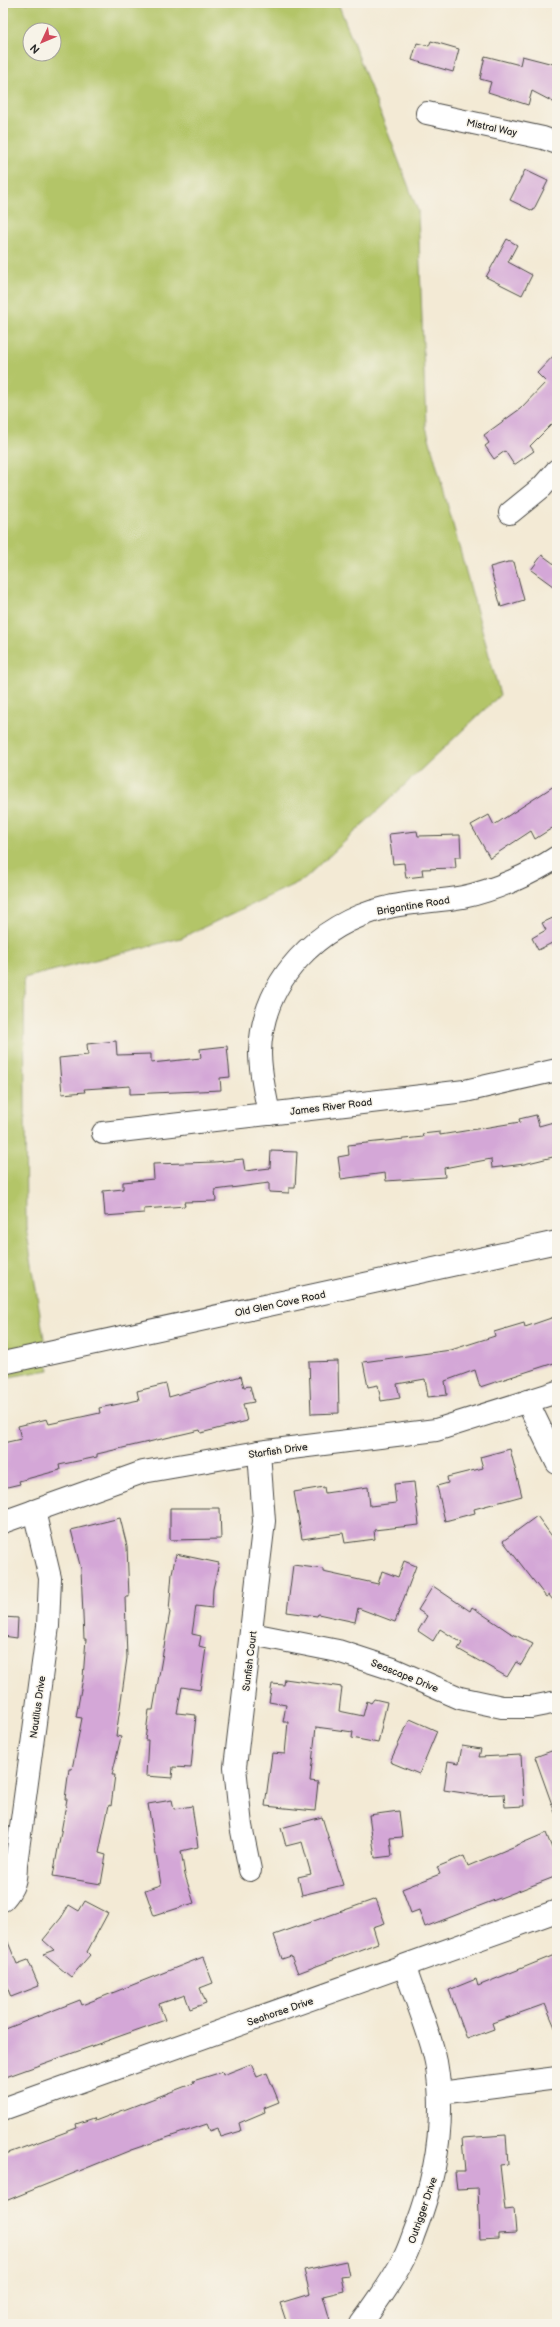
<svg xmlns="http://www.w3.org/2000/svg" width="560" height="2327" viewBox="0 0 560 2327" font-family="'Balsamiq Sans',sans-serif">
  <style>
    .green { fill: #b3c568; stroke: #6f784a; fill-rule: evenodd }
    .building { fill: #d4a7d7 }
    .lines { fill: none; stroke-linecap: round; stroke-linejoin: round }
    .minor-casing { stroke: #494844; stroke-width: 24 }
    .minor { stroke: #fff; stroke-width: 22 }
    .labels { text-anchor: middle; stroke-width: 3; stroke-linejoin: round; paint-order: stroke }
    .street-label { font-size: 10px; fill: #2b2b2b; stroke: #f7f3e8 }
  </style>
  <rect width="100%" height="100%" fill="#f7f3e8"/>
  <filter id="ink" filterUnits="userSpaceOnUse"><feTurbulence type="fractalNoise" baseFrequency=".025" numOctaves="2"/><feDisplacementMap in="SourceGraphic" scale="8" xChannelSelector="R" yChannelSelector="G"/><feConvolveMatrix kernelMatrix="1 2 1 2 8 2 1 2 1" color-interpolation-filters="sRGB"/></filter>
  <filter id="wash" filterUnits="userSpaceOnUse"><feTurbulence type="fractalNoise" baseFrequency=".012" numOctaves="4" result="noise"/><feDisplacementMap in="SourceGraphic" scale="16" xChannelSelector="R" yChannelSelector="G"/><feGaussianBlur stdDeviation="0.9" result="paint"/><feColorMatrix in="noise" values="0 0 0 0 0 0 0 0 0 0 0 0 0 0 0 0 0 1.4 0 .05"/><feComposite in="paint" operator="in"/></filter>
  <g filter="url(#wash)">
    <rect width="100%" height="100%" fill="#f3ead5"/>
    <path class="green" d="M 3,3 L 338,3 L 418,211 L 426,427 L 500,695 L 305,879 L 181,938 L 24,978 L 26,1227 L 49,1370 L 3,1378 ZM 30,30 L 54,30 L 54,54 L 30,54 Z"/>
    <g id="blocks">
      <g class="building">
        <path d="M 431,41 L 459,49 L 453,72 L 412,60 L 417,43 L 429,46 Z"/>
        <path d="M 485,56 L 520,65 L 522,56 L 557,65 L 557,104 L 532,91 L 528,105 L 488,92 L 491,82 L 480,79 Z"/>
        <path d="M 525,170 L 548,181 L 533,211 L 510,200 Z"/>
        <path d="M 507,239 L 517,245 L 508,262 L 532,275 L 522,295 L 486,277 Z"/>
        <path d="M 557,352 L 557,419 L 530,446 L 534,451 L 514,465 L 505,451 L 494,459 L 485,446 L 489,443 L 484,435 L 520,409 L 546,382 L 537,373 Z"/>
        <path d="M 542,555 L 557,566 L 557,589 L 531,570 Z"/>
        <path d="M 508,562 L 514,562 L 524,600 L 501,607 L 490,567 Z"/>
        <path d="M 557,784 L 557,825 L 535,839 L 531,831 L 490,858 L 471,825 L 489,815 L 494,825 Z"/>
        <path d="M 417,831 L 418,836 L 460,835 L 461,857 L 455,857 L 456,868 L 422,869 L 423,876 L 406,878 L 404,863 L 393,864 L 389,834 Z"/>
        <path d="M 557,916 L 557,952 L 552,943 L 538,950 L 532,938 L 546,930 L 542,923 Z"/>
        <path d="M 116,1041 L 117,1055 L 151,1054 L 151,1063 L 201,1058 L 200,1049 L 227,1046 L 230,1077 L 220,1078 L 221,1090 L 130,1094 L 130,1086 L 84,1089 L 85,1092 L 62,1094 L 59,1058 L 88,1055 L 87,1044 Z"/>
        <path d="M 536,1115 L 539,1126 L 557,1121 L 557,1156 L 524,1164 L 492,1168 L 491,1159 L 444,1168 L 445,1177 L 386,1181 L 385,1173 L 341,1179 L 338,1157 L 349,1155 L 348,1145 L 423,1137 L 422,1134 L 440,1132 L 440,1135 L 520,1122 L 519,1119 Z"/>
        <path d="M 271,1151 L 297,1152 L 295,1188 L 289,1188 L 289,1193 L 269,1192 L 269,1183 L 215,1190 L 216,1201 L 184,1202 L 185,1206 L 144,1209 L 144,1213 L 105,1216 L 103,1191 L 123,1189 L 123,1182 L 154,1179 L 153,1164 L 215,1162 L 243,1159 L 245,1171 L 270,1168 Z"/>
        <path d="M 557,1316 L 557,1362 L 480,1387 L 475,1370 L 445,1381 L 447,1395 L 428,1397 L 425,1379 L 397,1384 L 400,1398 L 381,1401 L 378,1385 L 368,1387 L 363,1362 L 451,1350 L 495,1336 L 494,1332 L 524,1323 L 525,1327 Z"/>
        <path d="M 338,1361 L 339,1413 L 311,1414 L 309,1362 Z"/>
        <path d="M 241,1376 L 244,1387 L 250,1386 L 254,1402 L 243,1404 L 247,1421 L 201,1433 L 200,1430 L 97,1454 L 97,1457 L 59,1465 L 60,1470 L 19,1481 L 20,1484 L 3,1488 L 3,1443 L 21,1439 L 18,1426 L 47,1419 L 49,1424 L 100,1413 L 99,1408 L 139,1400 L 137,1391 L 166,1384 L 169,1397 Z"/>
        <path d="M 510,1449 L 522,1496 L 474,1509 L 475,1513 L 445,1521 L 437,1486 L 448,1483 L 447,1477 L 483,1468 L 480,1457 Z"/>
        <path d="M 414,1482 L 419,1525 L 374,1530 L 375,1539 L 345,1543 L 343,1533 L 302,1539 L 294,1492 L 324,1487 L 325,1493 L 368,1487 L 370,1506 L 396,1503 L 394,1484 Z"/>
        <path d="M 170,1508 L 220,1508 L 221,1539 L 170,1540 Z"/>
        <path d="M 537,1516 L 557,1543 L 557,1605 L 549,1595 L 546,1597 L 503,1541 Z"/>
        <path d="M 120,1518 L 127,1546 L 129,1597 L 125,1597 L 127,1658 L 116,1736 L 121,1737 L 112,1775 L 115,1775 L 111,1806 L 109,1805 L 99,1853 L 106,1855 L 101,1884 L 53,1876 L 67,1799 L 65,1799 L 69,1769 L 72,1769 L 82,1718 L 76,1717 L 83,1678 L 86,1639 L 84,1639 L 81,1569 L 71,1530 Z"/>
        <path d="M 176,1554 L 219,1563 L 213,1589 L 212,1608 L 196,1606 L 192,1634 L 201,1636 L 199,1646 L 206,1648 L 200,1690 L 182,1687 L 177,1713 L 196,1715 L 191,1768 L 173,1767 L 172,1778 L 146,1776 L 148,1740 L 145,1740 L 149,1710 L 153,1710 L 170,1612 L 169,1611 L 172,1573 Z"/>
        <path d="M 404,1561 L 416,1566 L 395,1622 L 358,1608 L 355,1622 L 318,1614 L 317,1616 L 287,1612 L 293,1565 L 323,1569 L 323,1572 L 378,1584 L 382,1571 L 398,1577 Z"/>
        <path d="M 433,1586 L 470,1611 L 472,1607 L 509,1632 L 533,1644 L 521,1665 L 516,1662 L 507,1677 L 458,1649 L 462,1643 L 440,1629 L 433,1641 L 418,1631 L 427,1616 L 418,1610 Z"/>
        <path d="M 3,1617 L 18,1618 L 17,1638 L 3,1636 Z"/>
        <path d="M 285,1679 L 342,1687 L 339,1711 L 363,1716 L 367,1701 L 371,1703 L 374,1699 L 387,1702 L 378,1743 L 352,1738 L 353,1732 L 316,1727 L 310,1781 L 318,1782 L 315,1811 L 265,1806 L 272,1753 L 285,1754 L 288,1722 L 283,1722 L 286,1705 L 269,1702 L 272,1684 L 284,1685 Z"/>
        <path d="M 410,1719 L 437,1731 L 419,1774 L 390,1762 Z"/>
        <path d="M 462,1746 L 481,1749 L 479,1757 L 521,1755 L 524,1806 L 505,1807 L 504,1794 L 477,1795 L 444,1790 L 448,1761 L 459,1763 Z"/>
        <path d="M 557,1749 L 557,1813 L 555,1813 L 535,1757 Z"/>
        <path d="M 172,1800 L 174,1809 L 192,1806 L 198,1847 L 181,1851 L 185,1875 L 194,1903 L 154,1916 L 145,1890 L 161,1885 L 148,1804 Z"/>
        <path d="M 399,1811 L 402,1837 L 390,1838 L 392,1856 L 375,1858 L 369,1815 Z"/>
        <path d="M 322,1817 L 343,1885 L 302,1895 L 298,1877 L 311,1874 L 302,1842 L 286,1846 L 281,1828 Z"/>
        <path d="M 546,1833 L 557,1861 L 557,1876 L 425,1927 L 419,1910 L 411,1913 L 402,1889 L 440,1874 L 437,1867 L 464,1856 L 468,1866 Z"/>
        <path d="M 376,1899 L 385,1923 L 373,1927 L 378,1943 L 298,1973 L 291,1956 L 282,1959 L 274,1935 Z"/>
        <path d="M 85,1901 L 108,1913 L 87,1952 L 90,1955 L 71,1977 L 43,1954 L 54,1950 L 43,1940 L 61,1918 L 69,1905 L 79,1911 Z"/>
        <path d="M 3,1930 L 17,1964 L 28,1960 L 39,1986 L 11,1997 L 3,1977 Z"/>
        <path d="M 557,1954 L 557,2032 L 545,2004 L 492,2023 L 494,2029 L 467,2039 L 449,1990 L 476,1979 L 478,1986 Z"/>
        <path d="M 203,1957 L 213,1983 L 200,1988 L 206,2003 L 190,2009 L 185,1995 L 159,2004 L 165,2020 L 3,2078 L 3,2030 L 80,2000 L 82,2005 Z"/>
        <path d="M 251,2064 L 257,2077 L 267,2073 L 279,2102 L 264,2108 L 265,2112 L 239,2123 L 241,2131 L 221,2137 L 218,2128 L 210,2131 L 207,2124 L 131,2150 L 3,2202 L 3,2155 L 77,2128 L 76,2124 L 94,2118 L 95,2121 L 194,2083 L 193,2081 L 222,2072 L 223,2075 Z"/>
        <path d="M 506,2135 L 508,2164 L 500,2165 L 505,2210 L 514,2209 L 516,2233 L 499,2234 L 499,2239 L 480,2240 L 478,2188 L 457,2189 L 455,2172 L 465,2172 L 462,2138 Z"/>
        <path d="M 346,2261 L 349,2276 L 341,2277 L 344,2291 L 323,2296 L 330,2320 L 318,2324 L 287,2324 L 280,2303 L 310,2294 L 304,2270 Z"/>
      </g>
    </g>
  </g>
  <g filter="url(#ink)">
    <use href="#blocks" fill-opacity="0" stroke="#494844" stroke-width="1"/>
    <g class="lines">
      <defs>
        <g id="minor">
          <path d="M 427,113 L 543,138 L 557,143"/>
          <path d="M 510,513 L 542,487 L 557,470"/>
          <path d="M 269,1114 C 265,1093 260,1073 260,1052 C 262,980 318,924 385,908 C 410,901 437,902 463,897 C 493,891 532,874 557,857"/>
          <path d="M 103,1133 L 465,1091 L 557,1070"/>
          <path d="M 3,1363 L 557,1242"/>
          <path d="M 527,1401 L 557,1463"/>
          <path d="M 3,1522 L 143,1472 L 259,1452 L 436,1430 L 557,1392"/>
          <path d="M 252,1634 L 338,1651 L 393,1669 L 460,1698 L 502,1707 L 531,1707 L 557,1702"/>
          <path d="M 250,1870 L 241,1826 L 235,1767 L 264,1521 L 259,1452"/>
          <path d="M 3,1900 C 14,1888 16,1880 16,1864 L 48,1626 L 50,1578 L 34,1511"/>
          <path d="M 440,2093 L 557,2078"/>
          <path d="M 3,2109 L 557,1911"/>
          <path d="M 361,2324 C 376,2303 392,2282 404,2258 C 409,2249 412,2238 416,2228 C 437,2174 446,2119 436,2062 C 430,2032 414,1996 405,1967"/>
        </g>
      </defs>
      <use href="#minor" class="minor-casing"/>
      <use href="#minor" class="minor"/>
    </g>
  </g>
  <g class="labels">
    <g class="street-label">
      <text transform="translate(492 127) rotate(12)" y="4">Mistral Way</text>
      <text transform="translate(413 905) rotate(-9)" y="4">Brigantine Road</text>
      <text transform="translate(331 1106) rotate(-7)" y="4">James River Road</text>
      <text transform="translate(280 1303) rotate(-12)" y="4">Old Glen Cove Road</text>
      <text transform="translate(278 1450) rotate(-8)" y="4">Starfish Drive</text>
      <text transform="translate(249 1661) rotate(-83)" y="4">Sunfish Court</text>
      <text transform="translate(405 1675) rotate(22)" y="4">Seascape Drive</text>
      <text transform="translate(37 1707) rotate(-82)" y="4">Nautilus Drive</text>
      <text transform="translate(280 2011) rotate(-19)" y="4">Seahorse Drive</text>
      <text transform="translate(422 2210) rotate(-71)" y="4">Outrigger Drive</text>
    </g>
  </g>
  <rect width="560" height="2327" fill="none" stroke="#f7f3e8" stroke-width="16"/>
  <g transform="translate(42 42) rotate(226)"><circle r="19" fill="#f7f3e8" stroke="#a5a39c"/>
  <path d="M0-3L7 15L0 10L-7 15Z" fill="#d1495b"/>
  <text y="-6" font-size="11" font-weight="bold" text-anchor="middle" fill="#2b2b2b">N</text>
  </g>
</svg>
